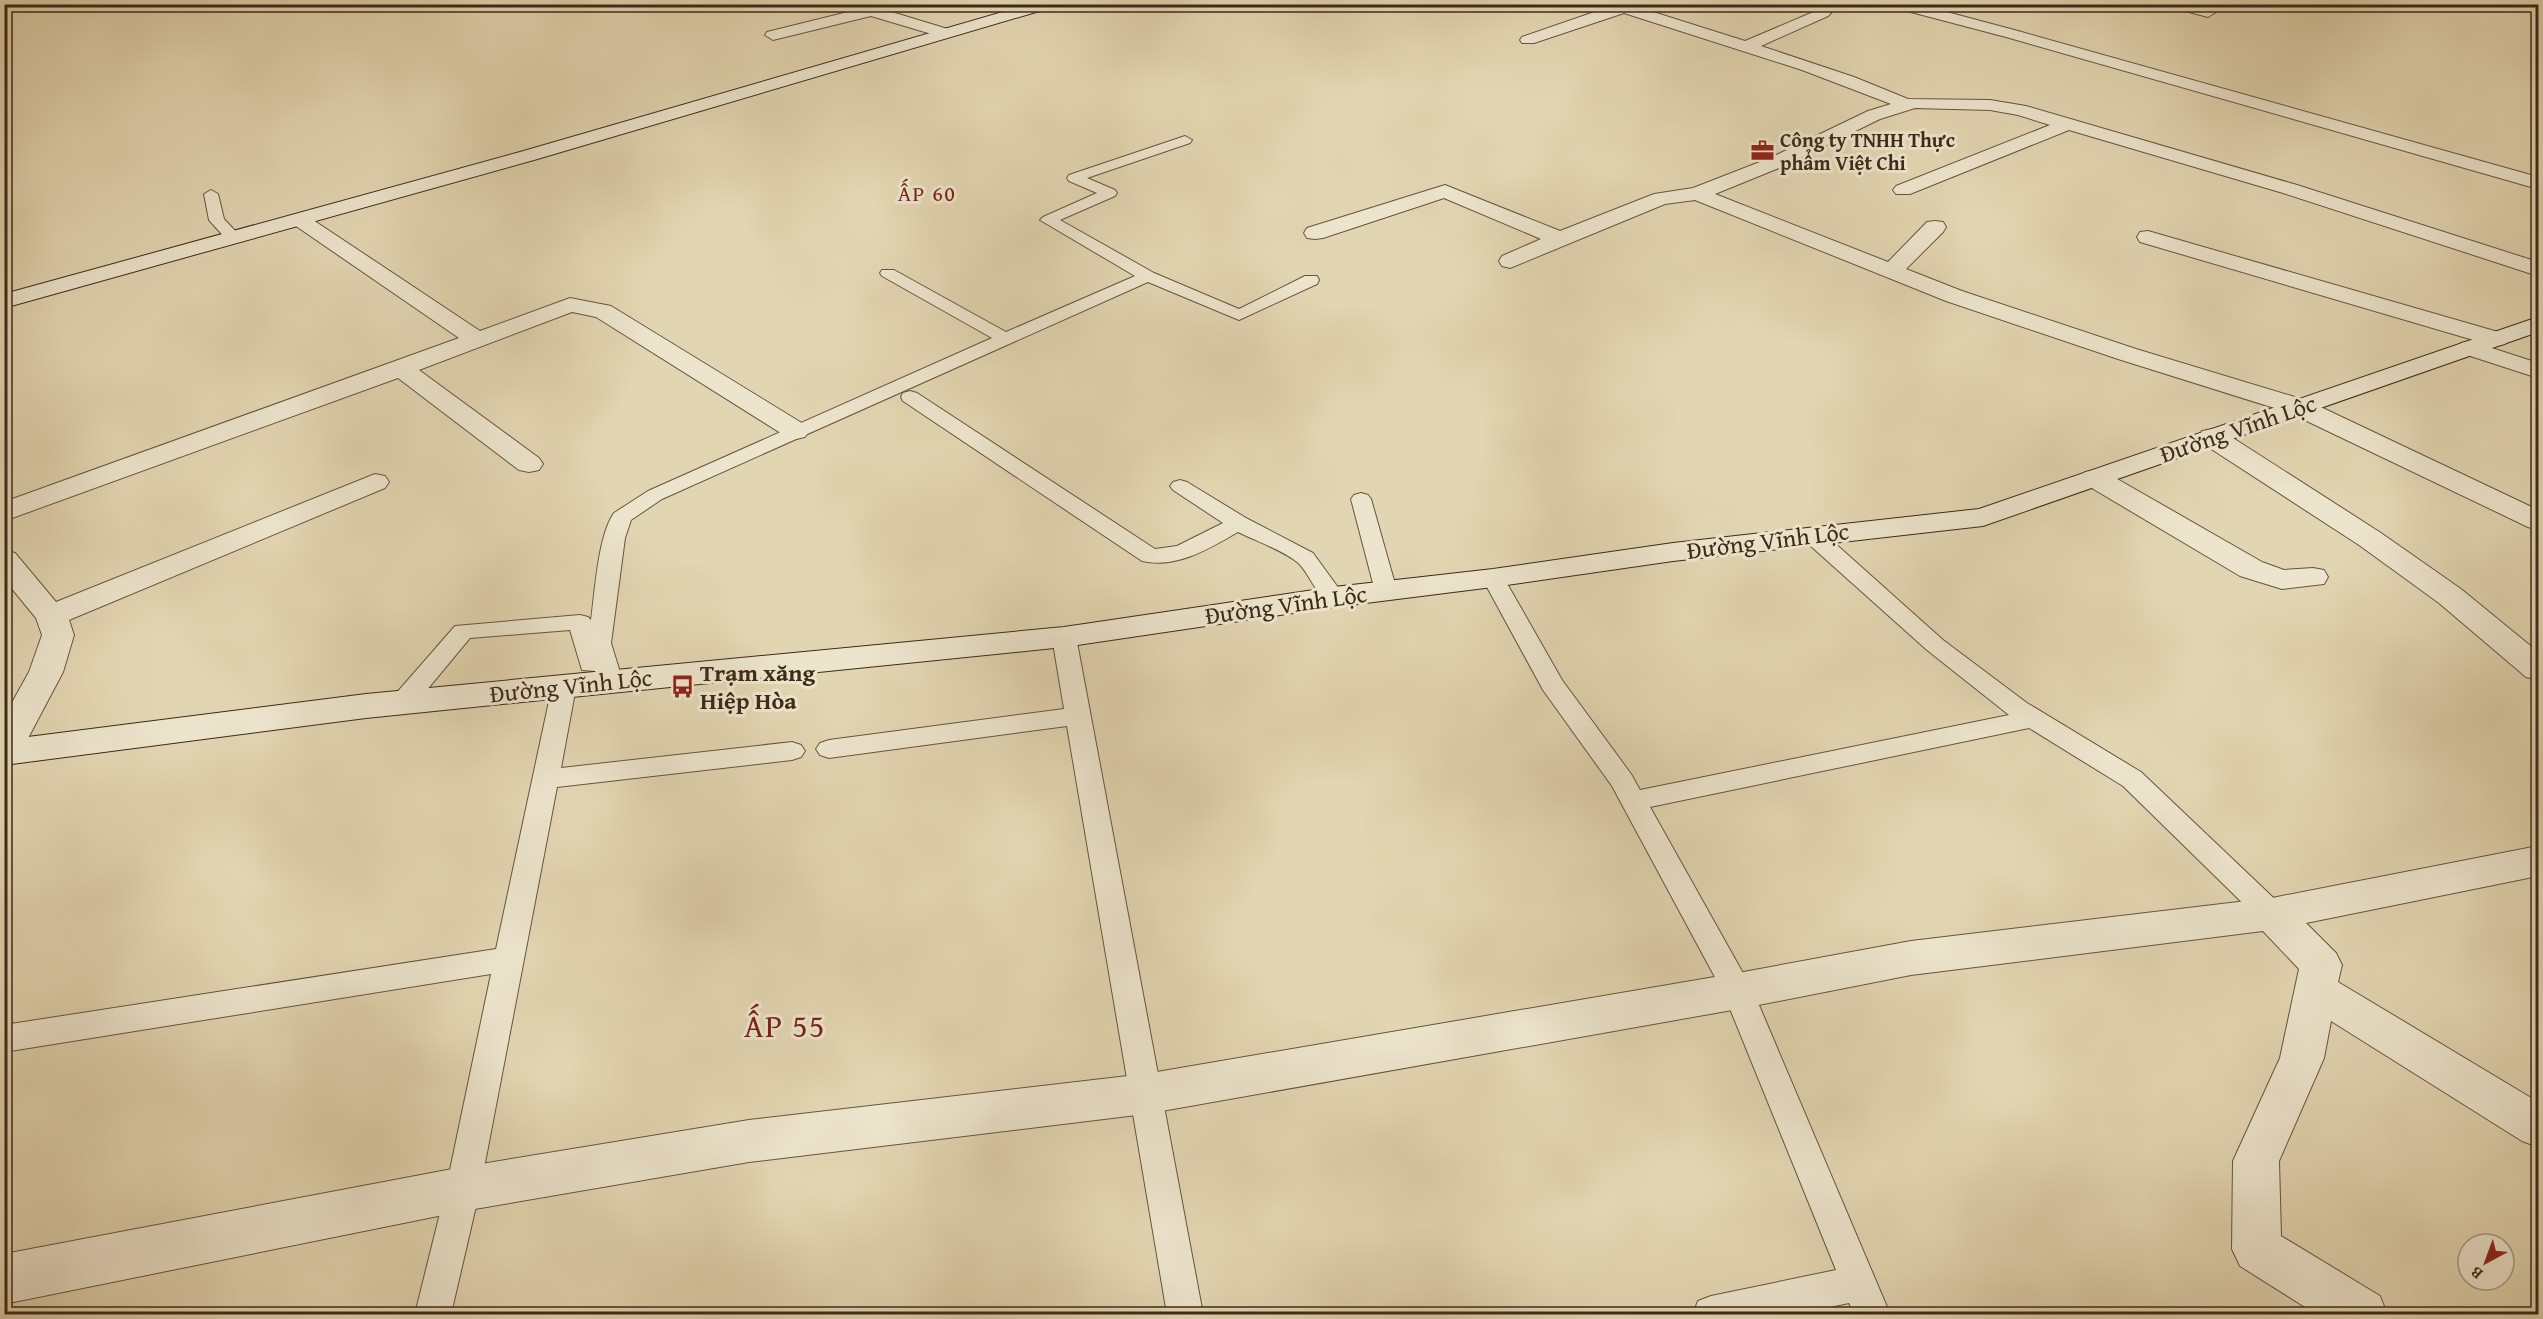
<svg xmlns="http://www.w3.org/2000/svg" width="2543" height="1319" viewBox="0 0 2543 1319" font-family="'Gentium Book Plus',serif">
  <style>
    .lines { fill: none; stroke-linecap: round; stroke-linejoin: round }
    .lane-casing { stroke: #66553e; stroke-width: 2 }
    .street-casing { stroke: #66553e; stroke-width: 2 }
    .secondary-casing { stroke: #3c2a18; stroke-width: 2 }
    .lane { fill: #ece4cc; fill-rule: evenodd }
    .street { fill: #ece4cc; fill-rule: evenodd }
    .secondary { fill: #ece4cc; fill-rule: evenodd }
    .labels { text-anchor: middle; stroke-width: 6; stroke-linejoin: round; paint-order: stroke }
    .far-poi-label { font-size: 20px; font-weight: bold; fill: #3c2a18; stroke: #ece4cc; text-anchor: start }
    .far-neighbourhood-label { font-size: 22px; letter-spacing: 1.5px; fill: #7a1f14; stroke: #ece4cc }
    .street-label { font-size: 24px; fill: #3c2a18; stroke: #ece4cc }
    .poi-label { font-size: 24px; font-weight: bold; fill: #3c2a18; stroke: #ece4cc; text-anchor: start }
    .near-neighbourhood-label { font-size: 32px; letter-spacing: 1.5px; fill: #7a1f14; stroke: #ece4cc }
  </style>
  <rect width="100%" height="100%" fill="#e2d5b1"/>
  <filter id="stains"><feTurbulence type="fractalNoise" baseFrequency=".00333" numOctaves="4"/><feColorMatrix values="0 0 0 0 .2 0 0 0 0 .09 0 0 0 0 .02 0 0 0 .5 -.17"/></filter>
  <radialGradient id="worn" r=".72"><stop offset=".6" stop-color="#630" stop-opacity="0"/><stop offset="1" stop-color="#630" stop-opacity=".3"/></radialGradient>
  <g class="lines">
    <defs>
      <g id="lane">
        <path d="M 850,4 L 866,4 L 878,11 L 872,14 Z"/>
        <path d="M 1185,136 L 1192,140 L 1190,143 L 1087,178 L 1115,190 L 1117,193 L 1115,196 L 1060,220 L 1154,273 L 1239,309 L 1305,276 L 1317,276 L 1319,280 L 1317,284 L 1239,320 L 1148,282 L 662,499 L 631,520 L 625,538 L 611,643 L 623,682 L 620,688 L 611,690 L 602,688 L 595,671 L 582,670 L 570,630 L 470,638 L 411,709 L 402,711 L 393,709 L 390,703 L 393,697 L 455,626 L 580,615 L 588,617 L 591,620 C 595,592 598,535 614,513 L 648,491 L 992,338 L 882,276 L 880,273 L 882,270 L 894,270 L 1006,332 L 1135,276 L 1040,220 L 1043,217 L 1097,193 L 1069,181 L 1067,178 L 1069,175 Z"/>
        <path d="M 211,190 L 218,194 L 224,219 L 241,237 L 239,240 L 227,240 L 209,220 L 204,194 Z"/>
        <path d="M 910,391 L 917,393 L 1155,549 L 1177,546 L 1223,523 L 1173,490 L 1170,486 L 1173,482 L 1180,480 L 1187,482 L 1246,518 L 1313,553 L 1345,597 L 1342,602 C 1317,608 1313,575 1297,562 C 1282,550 1256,541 1238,532 C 1210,548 1177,569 1142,561 L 903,401 L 901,397 L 903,393 Z"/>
        <path d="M 1361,493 L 1368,495 L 1371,499 L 1397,591 L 1394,596 L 1386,598 L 1378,596 L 1375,591 L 1351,499 L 1354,495 Z"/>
        <path d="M 1812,529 L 1820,530 L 1943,640 L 2027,703 L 2141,772 L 2282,906 L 2287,914 L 2282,922 L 2272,926 L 2262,922 L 2123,786 L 2029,728 L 1650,807 L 1753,991 L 1890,1314 L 1854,1314 L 1849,1303 L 1796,1314 L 1693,1314 L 1698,1301 L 1711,1296 L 1836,1270 L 1724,994 L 1612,786 L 1543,690 L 1482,578 L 1485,573 L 1493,571 L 1501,573 L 1562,680 L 1631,774 L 1640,790 L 2009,715 L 1927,650 L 1804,540 L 1801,535 L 1804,530 Z"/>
        <path d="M 1064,629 L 1072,632 L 1076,637 L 1203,1314 L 1167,1314 L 1067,726 L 829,758 L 820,755 L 816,749 L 820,743 L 829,740 L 1064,709 L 1052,637 L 1056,632 Z"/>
        <path d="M 564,679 L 573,681 L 576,687 L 561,768 L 792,742 L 801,745 L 805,751 L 801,757 L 792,760 L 557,787 L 480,1189 L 451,1314 L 415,1314 L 446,1189 L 491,974 L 4,1052 L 4,1025 L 496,949 L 552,687 L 555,681 Z"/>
      </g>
      <g id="street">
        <path d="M 1601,4 L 1631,5 L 1745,41 L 1818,10 L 1828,10 L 1831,13 L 1828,16 L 1761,46 L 1854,77 L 1908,99 L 1990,100 L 2026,106 L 2297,185 L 2538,262 L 2538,276 L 2283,193 L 2069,130 L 1910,194 L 1896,194 L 1893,190 L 1896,186 L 2050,125 L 2018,115 L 1990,110 L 1915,108 L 1880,119 L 1784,166 L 1715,194 L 1888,262 L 1927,222 L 1935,221 L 1943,222 L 1946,227 L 1943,232 L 1906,269 L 1962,291 L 2136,349 L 2308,401 L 2538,510 L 2538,530 L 2528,527 L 2290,413 L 2118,359 L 1946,301 L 1695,200 L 1665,204 L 1510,268 L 1502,266 L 1499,261 L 1502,256 L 1541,239 L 1444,198 L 1323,238 L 1315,239 L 1307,238 L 1304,233 L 1307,228 L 1445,185 L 1560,231 L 1654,194 L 1693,188 L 1770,158 L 1868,111 L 1891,104 L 1802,70 L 1624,13 L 1534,43 L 1522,43 L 1520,40 L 1522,37 L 1606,8 Z"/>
        <path d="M 1890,4 L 1917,4 L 2018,31 L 2538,177 L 2538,189 L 2006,37 L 1892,7 Z"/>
        <path d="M 2168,4 L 2196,4 L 2213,9 L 2216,12 L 2208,17 L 2170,7 Z"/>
        <path d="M 872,6 L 951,30 L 953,33 L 945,38 L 871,16 L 773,40 L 765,35 L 767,32 Z"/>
        <path d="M 300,214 L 307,216 L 480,331 L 570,298 L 611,306 L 805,425 L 809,431 L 805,437 L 796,439 L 787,437 L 596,317 L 572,312 L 419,370 L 539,458 L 543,464 L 539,470 L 529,472 L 519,470 L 398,378 L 4,521 L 4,502 L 459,338 L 293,224 L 289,220 L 293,216 Z"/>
        <path d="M 2148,231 L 2505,334 L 2508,339 L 2505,344 L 2496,346 L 2487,344 L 2140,242 L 2137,237 L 2140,232 Z"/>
        <path d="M 2470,341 L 2538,363 L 2538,378 L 2461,353 L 2458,348 L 2461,343 Z"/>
        <path d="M 2212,429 L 2222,431 L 2381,533 L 2461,589 L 2538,652 L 2538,680 L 2526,677 L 2439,603 L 2359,545 L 2202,443 L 2199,437 L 2202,431 Z"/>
        <path d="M 2095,470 L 2105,472 L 2262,562 L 2284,570 L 2313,568 L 2324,570 L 2328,577 L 2324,584 L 2282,589 L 2240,576 L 2085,484 L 2081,478 L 2085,472 Z"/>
        <path d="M 375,474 L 385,476 L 389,482 L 385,488 L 69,620 L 74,635 L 63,672 L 17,759 L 4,762 L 4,717 L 29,672 L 42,635 L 36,618 L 4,579 L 4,550 L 15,553 L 56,602 Z"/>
        <path d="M 2538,846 L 2538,876 L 2306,923 L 2336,953 L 2342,965 L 2338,982 L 2538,1102 L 2538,1147 L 2522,1141 L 2331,1021 L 2324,1058 L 2279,1161 L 2281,1236 L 2380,1296 L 2387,1314 L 2316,1314 L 2240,1266 L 2232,1249 L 2233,1161 L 2280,1058 L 2299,969 L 2263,931 L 1911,975 L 1738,1009 L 1145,1114 L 749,1162 L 463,1211 L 4,1304 L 4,1254 L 463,1167 L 749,1120 L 1145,1074 L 1738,973 L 1911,941 L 2272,898 Z"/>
      </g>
      <g id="secondary">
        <path d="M 1030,4 L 1055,4 L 1053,7 L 534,160 L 4,308 L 4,294 L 520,152 Z"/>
        <path d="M 2538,317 L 2538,332 L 1983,526 L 1673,561 L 1493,587 L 1334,607 L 1064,647 L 366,718 L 4,765 L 4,740 L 366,694 L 1064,627 L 1334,587 L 1493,569 L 1673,543 L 1979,509 Z"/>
      </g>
    </defs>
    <use href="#lane" class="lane-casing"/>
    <use href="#street" class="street-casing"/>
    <use href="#secondary" class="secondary-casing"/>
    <use href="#lane" class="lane"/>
    <use href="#street" class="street"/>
    <use href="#secondary" class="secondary"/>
  </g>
  <defs>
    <symbol id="office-bare" viewBox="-9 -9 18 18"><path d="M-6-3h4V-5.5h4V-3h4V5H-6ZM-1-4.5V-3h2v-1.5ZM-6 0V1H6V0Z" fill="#8f2418" stroke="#ece4cc" stroke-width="2.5" paint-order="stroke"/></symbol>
    <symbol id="bus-bare" viewBox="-9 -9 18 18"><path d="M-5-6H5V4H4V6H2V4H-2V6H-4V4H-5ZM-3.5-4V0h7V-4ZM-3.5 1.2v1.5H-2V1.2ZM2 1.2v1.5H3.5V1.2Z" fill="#8f2418" stroke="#ece4cc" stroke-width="2.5" paint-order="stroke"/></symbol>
  </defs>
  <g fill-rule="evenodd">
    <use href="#office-bare" x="1746" y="134" width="33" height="33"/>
    <use href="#bus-bare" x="666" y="670" width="33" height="33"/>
  </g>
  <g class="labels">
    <g class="far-poi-label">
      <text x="1780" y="147">Công ty TNHH Thực<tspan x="1780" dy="23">phẩm Việt Chi</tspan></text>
    </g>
    <g class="far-neighbourhood-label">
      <text x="927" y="201">ẤP 60</text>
    </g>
    <g class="street-label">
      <text transform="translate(2238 429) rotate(-19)" y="8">Đường Vĩnh Lộc</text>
      <text transform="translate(1768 541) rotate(-7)" y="8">Đường Vĩnh Lộc</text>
      <text transform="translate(1286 605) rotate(-8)" y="8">Đường Vĩnh Lộc</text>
      <text transform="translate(571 686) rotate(-6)" y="8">Đường Vĩnh Lộc</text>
    </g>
    <g class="poi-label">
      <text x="700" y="681">Trạm xăng<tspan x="700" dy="28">Hiệp Hòa</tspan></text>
    </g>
    <g class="near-neighbourhood-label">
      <text x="785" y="1037">ẤP 55</text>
    </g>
  </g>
  <rect width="2543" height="1319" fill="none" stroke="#e2d5b1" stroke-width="24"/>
  <rect x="6" y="6" width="2531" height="1307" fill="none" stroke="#3c2a18" stroke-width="3"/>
  <rect x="12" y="12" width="2519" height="1295" fill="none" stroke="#3c2a18" stroke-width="1.5"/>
  <g transform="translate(2486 1262) rotate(221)"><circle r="28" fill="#ece4cc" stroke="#a69a84" stroke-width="1.5"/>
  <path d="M0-4.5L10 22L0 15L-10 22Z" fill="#8f2418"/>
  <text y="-9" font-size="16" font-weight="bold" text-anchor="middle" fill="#3c2a18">B</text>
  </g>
  <rect width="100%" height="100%" filter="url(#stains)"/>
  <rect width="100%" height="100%" fill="url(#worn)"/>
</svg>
